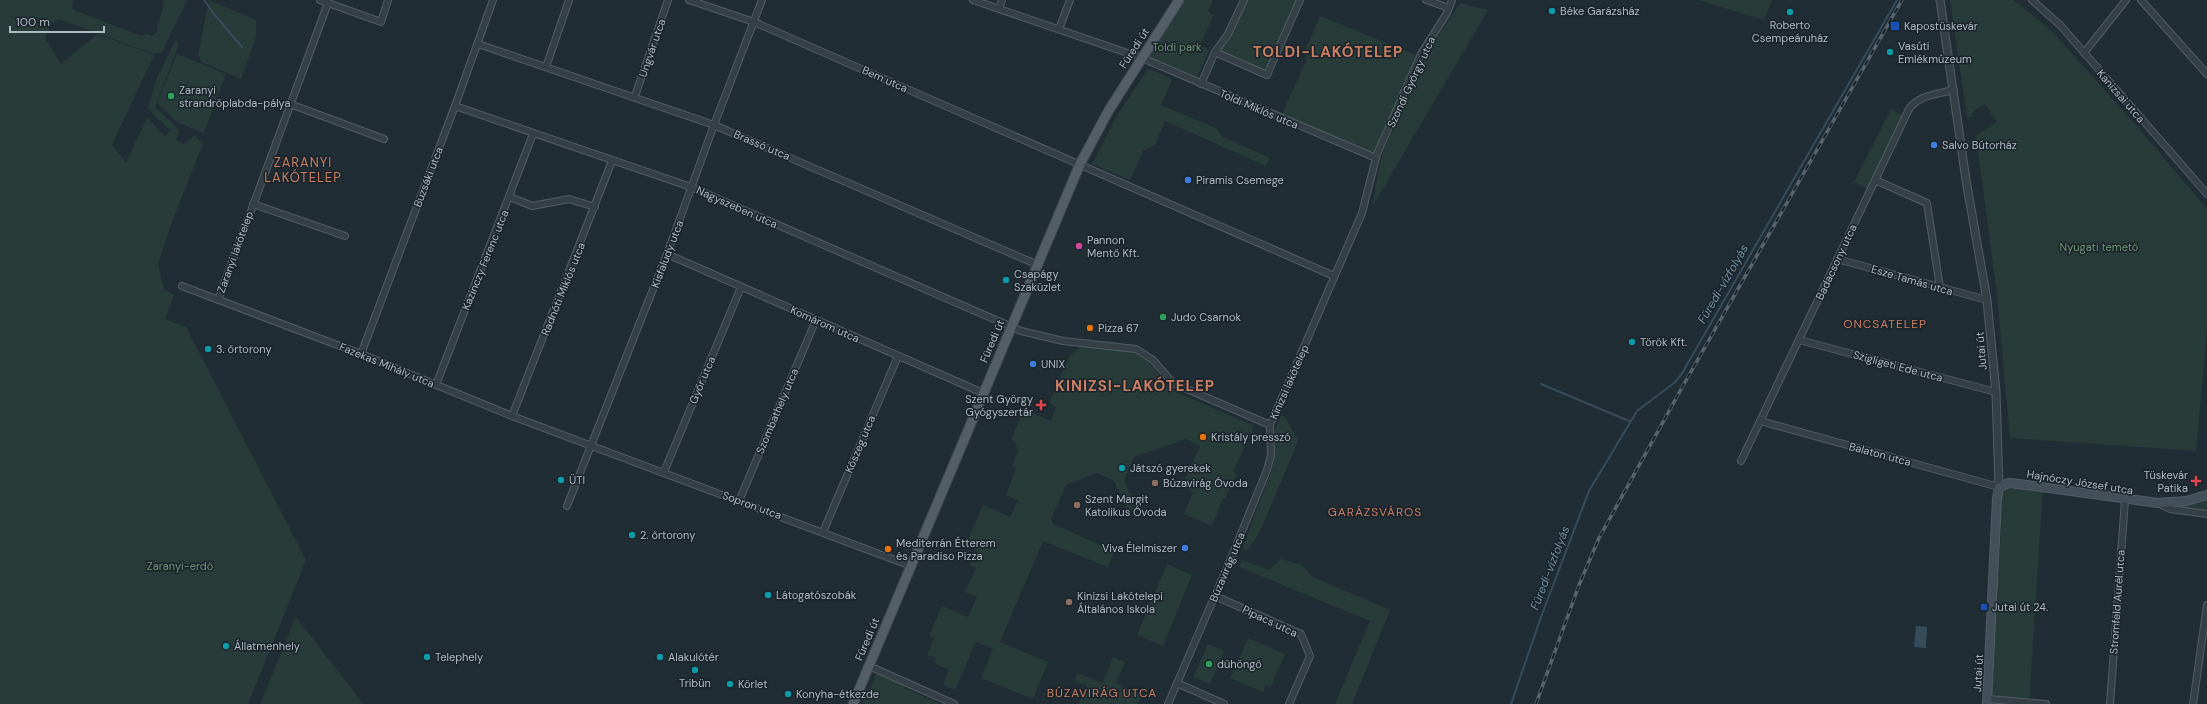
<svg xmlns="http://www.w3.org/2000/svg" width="2207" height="704" viewBox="0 0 2207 704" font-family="'DM Sans',sans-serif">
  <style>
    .green { fill: #273b38 }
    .water { fill: #364c5b }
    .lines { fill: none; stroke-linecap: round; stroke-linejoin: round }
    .stream { stroke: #364c5b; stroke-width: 2 }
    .minor-casing { stroke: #525d64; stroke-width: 8 }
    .tertiary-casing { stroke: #525d64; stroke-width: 9 }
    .secondary-casing { stroke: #525d64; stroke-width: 10 }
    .primary-casing { stroke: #3e4850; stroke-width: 11 }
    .minor { stroke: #353f46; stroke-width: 6 }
    .tertiary { stroke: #353f46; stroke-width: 7 }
    .secondary { stroke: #434f59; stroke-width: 8 }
    .primary { stroke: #535e66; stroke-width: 9 }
    .rail-casing { stroke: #57646d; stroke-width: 3.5 }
    .rail { stroke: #1a242a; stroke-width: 2; stroke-dasharray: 6; stroke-linecap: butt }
    .culture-dot { fill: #0f9aa8; stroke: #1a242a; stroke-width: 1.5 }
    .transit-dot { fill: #1a4fb4; stroke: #1a242a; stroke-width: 1.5 }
    .leisure-dot { fill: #2e9e5b; stroke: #1a242a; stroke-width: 1.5 }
    .shop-dot { fill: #3f7fe0; stroke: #1a242a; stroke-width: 1.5 }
    .hotel-dot { fill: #d1479c; stroke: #1a242a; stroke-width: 1.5 }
    .food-dot { fill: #e8710a; stroke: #1a242a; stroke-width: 1.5 }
    .health-dot { fill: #e0444e; stroke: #1a242a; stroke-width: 1.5 }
    .education-dot { fill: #8d6e63; stroke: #1a242a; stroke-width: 1.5 }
    .labels { text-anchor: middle; stroke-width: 3; stroke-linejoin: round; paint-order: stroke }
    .poi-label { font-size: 11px; fill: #afbac3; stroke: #1a242a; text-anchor: start }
    .park-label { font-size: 11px; fill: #709672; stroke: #1a242a }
    .street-label { font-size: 11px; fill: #afbac3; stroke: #1a242a }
    .water-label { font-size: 12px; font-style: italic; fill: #7190a4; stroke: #1a242a }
    .neighbourhood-label { font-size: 12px; letter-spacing: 1px; fill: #ca7e63; stroke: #1a242a }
    .quarter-label { font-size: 13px; letter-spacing: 1px; fill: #ca7e63; stroke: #1a242a }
    .district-label { font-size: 15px; font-weight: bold; letter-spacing: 1px; fill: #ca7e63; stroke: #1a242a }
  </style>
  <rect width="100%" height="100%" fill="#212d35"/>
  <g class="green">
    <path d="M 0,0 L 73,0 L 72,7 L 74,10 L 141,36 L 147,34 L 152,36 L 157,32 C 156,20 165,12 163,0 L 187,0 L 162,52 L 154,54 L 58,19 L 52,23 L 45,38 L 61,64 L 97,34 L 154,55 L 112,145 L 126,162 L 147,118 L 165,136 L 170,130 L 148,109 L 157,78 L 176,39 L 179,44 L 155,107 L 179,130 L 176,140 L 184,144 L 195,135 L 203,144 L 172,222 L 158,263 L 164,290 L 174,295 L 165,319 L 186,327 L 306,560 L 248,704 L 0,704 Z"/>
    <path d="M 209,0 L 256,20 L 256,37 L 241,79 L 201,62 L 198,54 Z"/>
    <path d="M 1179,0 L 1213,0 L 1208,12 L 1214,15 L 1200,45 L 1209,50 L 1195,81 L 1142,58 Z"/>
    <path d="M 1244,0 L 1300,0 L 1267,75 L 1215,52 Z"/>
    <path d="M 1698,0 L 1772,0 L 1764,20 Z"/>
    <path d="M 1950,0 L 2013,0 L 2025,9 L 2052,31 L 2135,124 L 2207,209 L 2207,331 L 2196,451 L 2010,438 L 1997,295 L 1976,136 L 1997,122 L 1985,104 L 1972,113 L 1972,117 L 1967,118 Z"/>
    <path d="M 1460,3 L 1488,10 L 1372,207 L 1381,159 L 1385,147 L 1429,50 Z"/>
    <path d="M 1320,16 L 1416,55 L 1374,153 L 1282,114 L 1306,61 L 1305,51 Z"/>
    <path d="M 177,54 L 226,74 L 204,133 L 179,123 L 157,103 Z"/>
    <path d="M 1150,69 L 1172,79 L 1161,105 L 1216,128 L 1223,137 L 1270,158 L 1266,166 L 1165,121 L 1155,145 L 1143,151 L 1130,180 L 1092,164 L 1116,117 L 1147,70 Z"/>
    <path d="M 1891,109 L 1905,117 L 1870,190 L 1854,182 Z"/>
    <path d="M 1083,346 C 1101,348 1128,347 1143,358 C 1155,366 1161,381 1172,390 L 1254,426 L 1233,472 L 1237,474 L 1225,498 L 1223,498 L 1212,526 L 1184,514 L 1193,492 L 1182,486 L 1200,446 L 1186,439 L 1134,457 L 1124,480 L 1137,509 L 1129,511 L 1114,481 L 1097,473 L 1066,485 L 1051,519 L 1053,524 L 1114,551 L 1108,567 L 1043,541 L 1000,642 L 1048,662 L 1033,699 L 981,678 L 993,649 L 976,642 L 955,690 L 943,685 L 949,670 L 934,663 L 936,658 L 927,655 L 934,638 L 929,636 L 942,606 L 968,617 L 977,597 L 965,592 L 976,568 L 970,566 L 976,550 L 972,548 L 974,542 L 968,540 L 983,505 L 1010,517 L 1018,500 L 1006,495 L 1016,468 L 1012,466 L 1018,451 L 1015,442 L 1011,440 L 1024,409 L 1051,421 L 1056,407 L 1049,403 L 1070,355 Z"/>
    <path d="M 1281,415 L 1285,417 L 1298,441 L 1260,532 L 1247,551 L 1242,549 L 1271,472 L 1275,455 L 1275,430 Z"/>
    <path d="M 1993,480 L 2043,487 L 2029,704 L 1992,704 L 2001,528 L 1991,525 Z"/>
    <path d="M 2207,499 L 2207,513 L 2173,507 Z"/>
    <path d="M 1281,559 L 1302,565 L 1313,577 L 1390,610 L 1352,704 L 1335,704 L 1370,621 L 1239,567 L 1242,560 L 1269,570 Z"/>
    <path d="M 1167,564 L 1192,575 L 1163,646 L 1137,635 Z"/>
    <path d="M 296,617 L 354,692 L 363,704 L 260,704 Z"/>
    <path d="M 1248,638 L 1285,654 L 1271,687 L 1266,685 L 1263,692 L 1230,678 Z"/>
    <path d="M 1208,644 L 1224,651 L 1210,684 L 1193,677 Z"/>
    <path d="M 1113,657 L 1125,662 L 1116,683 L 1142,695 L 1138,704 L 1079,704 L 1087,686 L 1074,680 L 1078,673 L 1102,683 Z"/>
    <path d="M 876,674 L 905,685 L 904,688 L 940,704 L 862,704 Z"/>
  </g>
  <path class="water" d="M 1916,626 L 1927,627 L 1926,648 L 1914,647 Z"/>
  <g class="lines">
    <g class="stream">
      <path d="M 204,0 L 214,14 L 242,47"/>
      <path d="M 1541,384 L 1629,421"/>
      <path d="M 1511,704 L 1541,617 L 1589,491 L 1637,411 L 1674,383 L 1681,375 L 1897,0"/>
    </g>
    <defs>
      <g id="minor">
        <path d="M 320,0 L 381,22 L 388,0"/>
        <path d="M 689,0 L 754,22 L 1334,276"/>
        <path d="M 973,0 L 1142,58 L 1376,158"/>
        <path d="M 1426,0 L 1449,8"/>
        <path d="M 2032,0 L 2061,26 L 2207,194"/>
        <path d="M 2141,0 L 2207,74"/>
        <path d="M 999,9 L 1002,0"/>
        <path d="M 1059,29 L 1070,0"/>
        <path d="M 478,44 L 714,125 L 1038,265"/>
        <path d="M 1215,52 L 1228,34 L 1244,0"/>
        <path d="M 2084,53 L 2126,0"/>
        <path d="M 546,67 L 569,0"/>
        <path d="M 1201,84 L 1215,52 L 1267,75 L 1300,0"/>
        <path d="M 635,96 L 668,0"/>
        <path d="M 290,104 L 384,139"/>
        <path d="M 455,106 L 691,187 L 1021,331 L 1063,341 L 1136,349 L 1153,360 L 1173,383 L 1270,425"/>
        <path d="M 1875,180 L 1927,203 L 1940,288"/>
        <path d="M 510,197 L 532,206 L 569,199 L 595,207"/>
        <path d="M 253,204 L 345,236"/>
        <path d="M 667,254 L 983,393"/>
        <path d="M 1837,259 L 1987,300"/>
        <path d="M 182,286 L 361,354 L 512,416 L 911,566"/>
        <path d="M 218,300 L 328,3"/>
        <path d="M 1799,340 L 1996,392"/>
        <path d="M 361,354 L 455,106 L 493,0"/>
        <path d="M 436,385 L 533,134"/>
        <path d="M 512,416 L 612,161"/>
        <path d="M 1760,421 L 1999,487"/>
        <path d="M 1270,425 L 1362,213 L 1377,154 L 1421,54 L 1447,13 L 1452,0"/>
        <path d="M 1741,461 L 1909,109 C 1919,95 1937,94 1954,90"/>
        <path d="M 664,472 L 741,287"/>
        <path d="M 739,501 L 816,320"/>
        <path d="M 2158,503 L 2170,509 L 2207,514"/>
        <path d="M 567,506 L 667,254 L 714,125 L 762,0"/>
        <path d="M 823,532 L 898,356"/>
        <path d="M 1215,596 L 1301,634 L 1310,656 L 1289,704"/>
        <path d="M 869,666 L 954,704"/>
        <path d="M 1177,683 L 1224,704"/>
        <path d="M 1988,699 L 2046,704"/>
        <path d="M 1168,704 L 1229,563 L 1267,470 L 1271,455 L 1270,425"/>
        <path d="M 2110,704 L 2125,500"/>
        <path d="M 2193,704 L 2207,605"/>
      </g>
      <path id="tertiary" d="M 1940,0 L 1966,180 L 1987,300 L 1996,392 L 1999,487"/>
      <path id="secondary" d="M 1987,704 L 1997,499 L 1999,487 L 2009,483 L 2019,484 L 2158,503 L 2186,501 L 2207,495"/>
      <path id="primary" d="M 853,704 L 1080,164 L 1109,110 L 1179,0"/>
    </defs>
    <use href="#minor" class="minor-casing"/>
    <use href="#tertiary" class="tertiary-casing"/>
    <use href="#secondary" class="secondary-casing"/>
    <use href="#primary" class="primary-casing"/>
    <use href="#minor" class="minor"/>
    <use href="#tertiary" class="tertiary"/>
    <use href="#secondary" class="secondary"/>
    <use href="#primary" class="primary"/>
    <defs>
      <path id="rail" d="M 1536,704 L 1579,585 L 1599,538 L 1684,384 L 1902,0"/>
    </defs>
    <use href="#rail" class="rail-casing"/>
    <use href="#rail" class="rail"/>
  </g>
  <g class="culture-dot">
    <circle cx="1552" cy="11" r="4"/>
    <circle cx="1790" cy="12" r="4"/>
    <circle cx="1890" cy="52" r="4"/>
    <circle cx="1006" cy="280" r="4"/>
    <circle cx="1632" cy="342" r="4"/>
    <circle cx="208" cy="349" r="4"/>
    <circle cx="1122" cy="468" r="4"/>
    <circle cx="561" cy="480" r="4"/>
    <circle cx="632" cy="535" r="4"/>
    <circle cx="768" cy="595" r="4"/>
    <circle cx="226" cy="646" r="4"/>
    <circle cx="427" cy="657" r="4"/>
    <circle cx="660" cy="657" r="4"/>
    <circle cx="695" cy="670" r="4"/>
    <circle cx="730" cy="684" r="4"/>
    <circle cx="788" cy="694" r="4"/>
  </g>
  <g class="transit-dot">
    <rect x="1890" y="21" width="10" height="10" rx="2"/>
    <rect x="1980" y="603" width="8" height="8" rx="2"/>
  </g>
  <g class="leisure-dot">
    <circle cx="171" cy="96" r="4"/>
    <circle cx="1163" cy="317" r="4"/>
    <circle cx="1209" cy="664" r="4"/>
  </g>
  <g class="shop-dot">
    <circle cx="1934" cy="145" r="4"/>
    <circle cx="1188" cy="180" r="4"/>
    <circle cx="1033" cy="364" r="4"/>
    <circle cx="1185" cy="548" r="4"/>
  </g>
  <circle class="hotel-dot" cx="1079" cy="246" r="4"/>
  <g class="food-dot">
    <circle cx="1090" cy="328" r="4"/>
    <circle cx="1203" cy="437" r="4"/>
    <circle cx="888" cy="549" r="4"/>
  </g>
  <g class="health-dot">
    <path d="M1039 399h4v4h4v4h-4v4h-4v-4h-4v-4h4z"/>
    <path d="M2194 475h4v4h4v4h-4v4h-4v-4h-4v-4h4z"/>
  </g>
  <g class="education-dot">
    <circle cx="1155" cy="483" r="4"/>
    <circle cx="1077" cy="505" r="4"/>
    <circle cx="1069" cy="602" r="4"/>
  </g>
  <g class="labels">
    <g class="poi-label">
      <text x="1560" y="15">Béke Garázsház</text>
      <text x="1790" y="29" text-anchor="middle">Roberto<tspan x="1790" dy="13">Csempeáruház</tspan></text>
      <text x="1904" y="30">Kapostüskevár</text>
      <text x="1898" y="50">Vasúti<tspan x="1898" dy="13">Emlékmúzeum</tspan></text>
      <text x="179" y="94">Zaranyi<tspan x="179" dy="13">strandröplabda-pálya</tspan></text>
      <text x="1942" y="149">Salvo Bútorház</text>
      <text x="1196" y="184">Piramis Csemege</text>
      <text x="1087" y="244">Pannon<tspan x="1087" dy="13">Mentő Kft.</tspan></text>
      <text x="1014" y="278">Csapágy<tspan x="1014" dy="13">Szaküzlet</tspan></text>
      <text x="1171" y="321">Judo Csarnok</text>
      <text x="1098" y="332">Pizza 67</text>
      <text x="1640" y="346">Török Kft.</text>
      <text x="216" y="353">3. őrtorony</text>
      <text x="1041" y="368">UNIX</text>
      <text x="1033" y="403" text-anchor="end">Szent György<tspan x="1033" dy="13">Gyógyszertár</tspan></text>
      <text x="1211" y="441">Kristály presszó</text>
      <text x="1130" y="472">Játszó gyerekek</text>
      <text x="2188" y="479" text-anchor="end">Tüskevár<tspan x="2188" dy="13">Patika</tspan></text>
      <text x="569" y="484">ÜTI</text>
      <text x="1163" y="487">Búzavirág Óvoda</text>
      <text x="1085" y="503">Szent Margit<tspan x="1085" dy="13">Katolikus Óvoda</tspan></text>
      <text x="640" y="539">2. őrtorony</text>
      <text x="896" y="547">Mediterrán Étterem<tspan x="896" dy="13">és Paradiso Pizza</tspan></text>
      <text x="1177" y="552" text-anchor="end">Viva Élelmiszer</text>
      <text x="776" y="599">Látogatószobák</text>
      <text x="1077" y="600">Kinizsi Lakótelepi<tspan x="1077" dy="13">Általános Iskola</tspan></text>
      <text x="1992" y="611">Jutai út 24.</text>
      <text x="234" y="650">Állatmenhely</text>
      <text x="435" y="661">Telephely</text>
      <text x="668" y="661">Alakulótér</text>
      <text x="1217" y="668">dühöngő</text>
      <text x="695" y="687" text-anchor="middle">Tribün</text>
      <text x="738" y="688">Körlet</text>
      <text x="796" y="698">Konyha-étkezde</text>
    </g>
    <g class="park-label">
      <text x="1177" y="51">Toldi park</text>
      <text x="2099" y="251">Nyugati temető</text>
      <text x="180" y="570">Zaranyi-erdő</text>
    </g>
    <g class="street-label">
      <text transform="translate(652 48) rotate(-71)" y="4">Ungvár utca</text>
      <text transform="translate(1134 48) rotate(-57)" y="4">Füredi út</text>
      <text transform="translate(885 79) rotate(24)" y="4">Bem utca</text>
      <text transform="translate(1411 82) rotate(-65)" y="4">Szondi György utca</text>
      <text transform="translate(2121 96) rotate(49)" y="4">Kanizsai utca</text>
      <text transform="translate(1259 109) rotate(23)" y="4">Toldi Miklós utca</text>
      <text transform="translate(762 145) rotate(23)" y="4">Brassó utca</text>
      <text transform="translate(428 177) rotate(-69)" y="4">Buzsáki utca</text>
      <text transform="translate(737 207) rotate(24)" y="4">Nagyszeben utca</text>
      <text transform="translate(235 252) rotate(-70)" y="4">Zaranyi lakótelep</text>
      <text transform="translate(667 254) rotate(-69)" y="4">Kisfaludy utca</text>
      <text transform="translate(485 260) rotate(-68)" y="4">Kazinczy Ferenc utca</text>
      <text transform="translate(1836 262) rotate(-65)" y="4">Badacsony utca</text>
      <text transform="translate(1912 280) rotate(16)" y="4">Esze Tamás utca</text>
      <text transform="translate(563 289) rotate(-68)" y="4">Radnóti Miklós utca</text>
      <text transform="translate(825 324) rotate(24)" y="4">Komárom utca</text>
      <text transform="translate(992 341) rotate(-67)" y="4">Füredi út</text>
      <text transform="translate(1981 351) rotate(-95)" y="4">Jutai út</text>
      <text transform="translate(387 365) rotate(22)" y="4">Fazekas Mihály utca</text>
      <text transform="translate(1898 366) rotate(15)" y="4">Szigligeti Ede utca</text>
      <text transform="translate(702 380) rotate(-67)" y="4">Győr utca</text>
      <text transform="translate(1289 382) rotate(-66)" y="4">Kinizsi lakótelep</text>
      <text transform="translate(777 411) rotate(-67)" y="4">Szombathely utca</text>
      <text transform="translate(860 444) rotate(-67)" y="4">Kőszeg utca</text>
      <text transform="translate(1880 454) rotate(15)" y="4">Balaton utca</text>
      <text transform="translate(2080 482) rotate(9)" y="4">Hajnóczy József utca</text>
      <text transform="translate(752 505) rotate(20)" y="4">Sopron utca</text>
      <text transform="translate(1227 567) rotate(-67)" y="4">Búzavirág utca</text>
      <text transform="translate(2117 602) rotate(-86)" y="4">Stromfeld Aurél utca</text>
      <text transform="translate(1270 621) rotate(25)" y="4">Pipacs utca</text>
      <text transform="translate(867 639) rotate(-67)" y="4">Füredi út</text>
      <text transform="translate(1978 673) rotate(-87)" y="4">Jutai út</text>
    </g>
    <g class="water-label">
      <text transform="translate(1723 284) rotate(-60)" y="4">Füredi-vízfolyás</text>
      <text transform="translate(1550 568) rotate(-69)" y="4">Füredi-vízfolyás</text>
    </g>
    <g class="neighbourhood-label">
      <text x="1885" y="328">ONCSATELEP</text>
      <text x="1375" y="516">GARÁZSVÁROS</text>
      <text x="1102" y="697">BÚZAVIRÁG UTCA</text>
    </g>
    <g class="quarter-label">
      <text x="303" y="167">ZARANYI<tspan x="303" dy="15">LAKÓTELEP</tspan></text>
    </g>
    <g class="district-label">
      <text x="1328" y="57">TOLDI-LAKÓTELEP</text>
      <text x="1135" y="391">KINIZSI-LAKÓTELEP</text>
    </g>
  </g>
  <path d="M10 26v6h94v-6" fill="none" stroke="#afbac3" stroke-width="2"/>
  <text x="16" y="26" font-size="12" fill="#afbac3" stroke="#1a242a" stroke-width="3" paint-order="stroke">100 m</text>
</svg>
